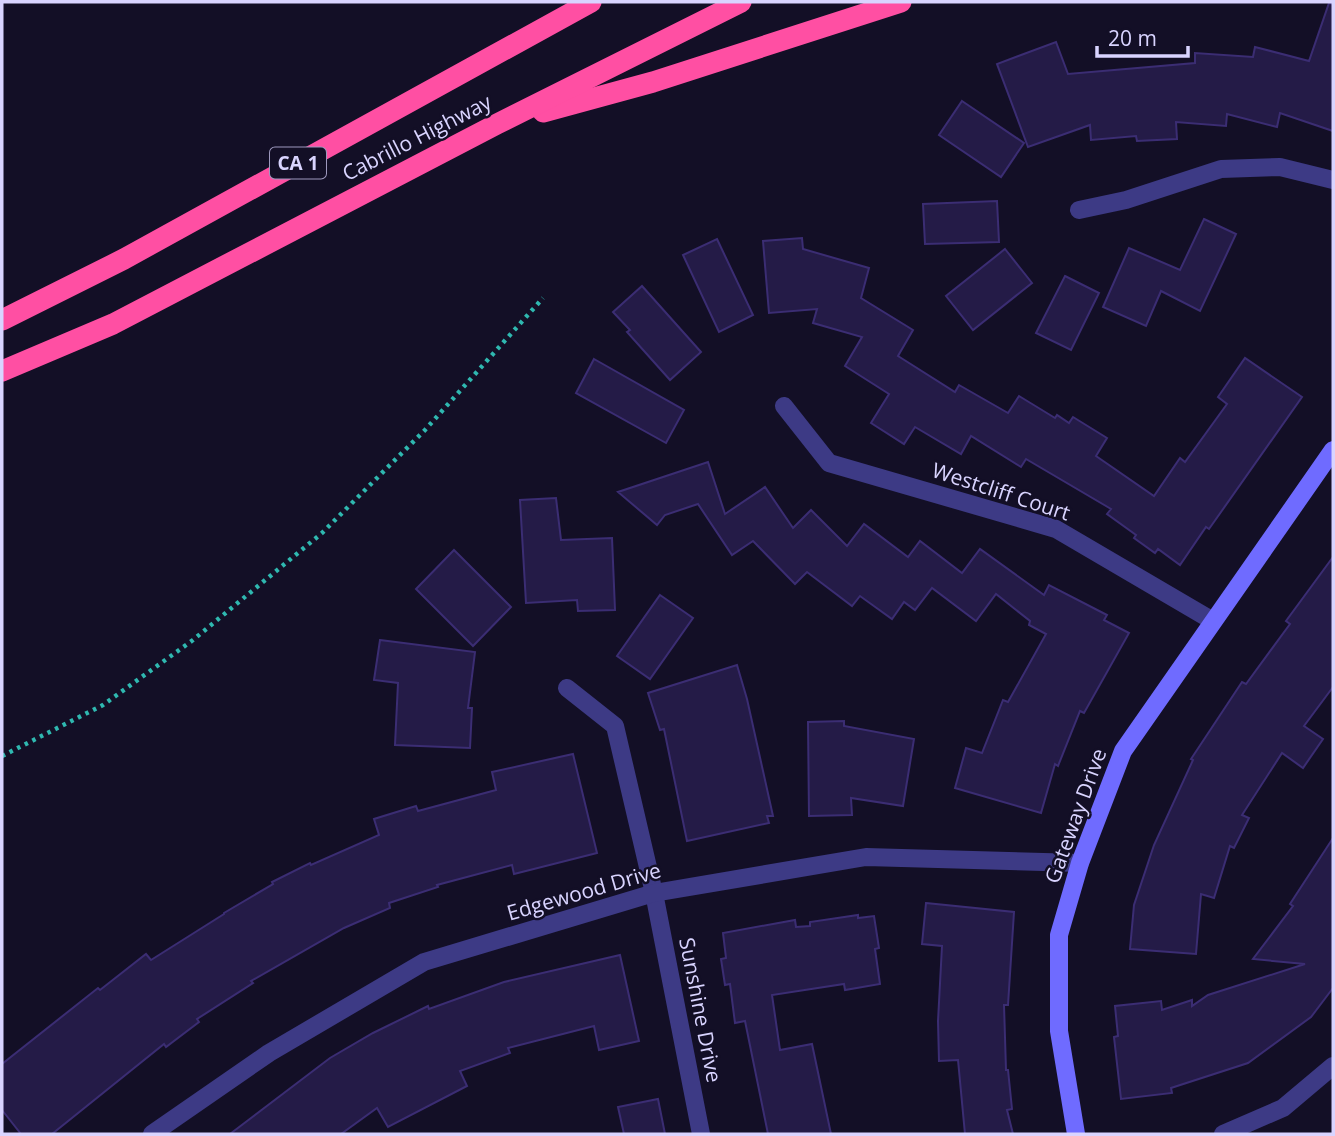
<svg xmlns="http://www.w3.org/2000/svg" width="1335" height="1136" viewBox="0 0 1335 1136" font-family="'Open Sans',sans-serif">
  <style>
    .building { fill: #241b47; stroke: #3b2d73; stroke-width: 2 }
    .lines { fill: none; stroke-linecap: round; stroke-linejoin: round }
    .path { stroke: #2fb8b0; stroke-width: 4.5; stroke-dasharray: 3.5 5; stroke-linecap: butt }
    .street { stroke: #3d3a85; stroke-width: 18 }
    .secondary { stroke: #6f6bff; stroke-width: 18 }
    .highway { stroke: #ff4fa3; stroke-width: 21 }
    .labels { text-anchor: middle; stroke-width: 5; stroke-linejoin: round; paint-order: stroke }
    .shield { fill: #130f26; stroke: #9e99be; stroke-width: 2 }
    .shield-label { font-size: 19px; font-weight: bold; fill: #d9d4ff }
    .street-label { font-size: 21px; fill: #d9d4ff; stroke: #130f26 }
  </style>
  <rect width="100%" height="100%" fill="#130f26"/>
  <g class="building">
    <path d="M 1329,3 L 1333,4 L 1333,131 L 1280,113 L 1277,127 L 1227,114 L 1226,126 L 1176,122 L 1177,139 L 1137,141 L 1136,136 L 1091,140 L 1090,125 L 1028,147 L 997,64 L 1056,42 L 1068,74 L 1195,63 L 1195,53 L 1253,57 L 1255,47 L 1309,61 Z"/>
    <path d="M 962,101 L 1024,143 L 1001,177 L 939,135 Z"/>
    <path d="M 997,201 L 999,242 L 925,244 L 923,204 Z"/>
    <path d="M 1204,219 L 1236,234 L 1200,311 L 1161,291 L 1146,326 L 1103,307 L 1129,248 L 1180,270 Z"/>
    <path d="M 802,238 L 803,249 L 869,268 L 861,298 L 913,330 L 898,356 L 955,392 L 959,385 L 1008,413 L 1019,396 L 1055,418 L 1057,415 L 1069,423 L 1073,417 L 1107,438 L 1096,456 L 1154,496 L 1180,458 L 1185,462 L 1227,404 L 1218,397 L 1245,358 L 1302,397 L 1209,529 L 1206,527 L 1180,565 L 1158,549 L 1155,553 L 1134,538 L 1136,535 L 1107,514 L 1111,509 L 1026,459 L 1021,467 L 971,436 L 961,454 L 915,427 L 904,444 L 871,423 L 889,394 L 845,366 L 862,337 L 813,323 L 817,309 L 769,313 L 763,241 Z"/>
    <path d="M 717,239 L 753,315 L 719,332 L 683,255 Z"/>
    <path d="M 1005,249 L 1032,283 L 973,330 L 946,296 Z"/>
    <path d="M 1065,276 L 1099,293 L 1071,350 L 1036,333 Z"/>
    <path d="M 642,286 L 701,352 L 670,380 L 627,332 L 630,330 L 613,312 Z"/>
    <path d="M 594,359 L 684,410 L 666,443 L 576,393 Z"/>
    <path d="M 708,462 L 725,514 L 765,487 L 793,528 L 811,510 L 847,546 L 864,524 L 908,557 L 920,541 L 962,573 L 980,549 L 1044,595 L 1049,585 L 1107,615 L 1104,620 L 1129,633 L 1084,713 L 1080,711 L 1058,766 L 1055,764 L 1041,813 L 955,788 L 966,748 L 982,753 L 1003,700 L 1008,702 L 1046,634 L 1029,625 L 1030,621 L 996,594 L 976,621 L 932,588 L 915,610 L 904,602 L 892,619 L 860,596 L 852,606 L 807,572 L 795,584 L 753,541 L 732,555 L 698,504 L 665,515 L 657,525 L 618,492 Z"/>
    <path d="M 556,498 L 561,540 L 612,538 L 615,610 L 578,611 L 577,600 L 526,603 L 520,500 Z"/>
    <path d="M 454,550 L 511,607 L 473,646 L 416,589 Z"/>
    <path d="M 1333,557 L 1333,687 L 1304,726 L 1323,739 L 1303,768 L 1282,753 L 1242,815 L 1249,818 L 1234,848 L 1230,846 L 1214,898 L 1201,894 L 1196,954 L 1130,949 L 1134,905 L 1154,845 L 1193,760 L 1191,759 L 1242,682 L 1246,684 L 1290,624 L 1286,621 Z"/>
    <path d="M 660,595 L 693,618 L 650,679 L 617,656 Z"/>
    <path d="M 380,640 L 475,652 L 468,708 L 472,708 L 470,748 L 395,745 L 398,683 L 374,680 Z"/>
    <path d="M 737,665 L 747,699 L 773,816 L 767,816 L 769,823 L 687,841 L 664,729 L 660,730 L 648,693 Z"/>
    <path d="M 844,721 L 844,726 L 914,739 L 903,806 L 851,798 L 852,815 L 809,816 L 808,722 Z"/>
    <path d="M 573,754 L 597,853 L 514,874 L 512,865 L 437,885 L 438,887 L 389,903 L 390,908 L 344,928 L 251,981 L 253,983 L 197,1019 L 199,1022 L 166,1047 L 164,1044 L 52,1134 L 21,1134 L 2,1110 L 2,1064 L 98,988 L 100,990 L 146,954 L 151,960 L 224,914 L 224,913 L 273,884 L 272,882 L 310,863 L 311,865 L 379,835 L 374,819 L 416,806 L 418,811 L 496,790 L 492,772 Z"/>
    <path d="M 1333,838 L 1333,988 L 1311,1017 L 1248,1063 L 1171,1088 L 1172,1093 L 1121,1099 L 1114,1037 L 1118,1036 L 1115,1006 L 1161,1001 L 1162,1010 L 1192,1000 L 1192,1006 L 1208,995 L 1305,964 L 1253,959 L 1293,906 L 1290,904 Z"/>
    <path d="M 926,903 L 1014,912 L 1008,1005 L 1004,1005 L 1006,1070 L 1008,1070 L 1012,1109 L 1007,1110 L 1013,1134 L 965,1134 L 958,1060 L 939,1061 L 938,1021 L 942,946 L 922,944 Z"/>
    <path d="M 858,915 L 858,918 L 874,916 L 879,948 L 875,949 L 880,984 L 845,990 L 844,984 L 772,995 L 780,1050 L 812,1044 L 831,1134 L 768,1134 L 745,1021 L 735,1023 L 730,984 L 725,985 L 721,959 L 726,958 L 723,933 L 795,920 L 796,927 L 810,926 L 810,922 Z"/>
    <path d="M 620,955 L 639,1041 L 599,1050 L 594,1026 L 508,1048 L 510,1053 L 460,1071 L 467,1086 L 388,1127 L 377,1108 L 341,1134 L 230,1134 L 330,1058 L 373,1033 L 428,1006 L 429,1009 L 504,982 Z"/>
    <path d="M 658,1099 L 665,1134 L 624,1134 L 618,1107 Z"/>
  </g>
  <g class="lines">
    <path class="path" d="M 2,756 L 103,705 L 193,640 L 322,533 L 425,430 L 543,298"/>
    <g class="street">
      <path d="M 1079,210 L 1126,200 L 1221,169 L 1280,167 L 1333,180"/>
      <path d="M 784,406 L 829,463 L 1056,529 L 1213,621"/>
      <path d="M 567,688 L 615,726 L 654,893 L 701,1134"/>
      <path d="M 152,1134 L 269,1053 L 424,962 L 654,893 L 866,857 L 1080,863"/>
      <path d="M 1223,1134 L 1283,1108 L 1333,1066"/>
    </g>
    <path class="secondary" d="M 1076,1134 L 1059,1031 L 1059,935 L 1080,863 L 1123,751 L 1333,450"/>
    <g class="highway">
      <path d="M 543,112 L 653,82 L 901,2"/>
      <path d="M 2,320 L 124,259 L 591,2"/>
      <path d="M 2,371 L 113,324 L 497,124 L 741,2"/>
    </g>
  </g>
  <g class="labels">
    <rect class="shield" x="270" y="147.5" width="56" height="31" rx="5"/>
    <g class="shield-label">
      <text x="298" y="170">CA 1</text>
    </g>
    <g class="street-label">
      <text transform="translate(417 138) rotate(-27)" y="7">Cabrillo Highway</text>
      <text transform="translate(1001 492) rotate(18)" y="7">Westcliff Court</text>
      <text transform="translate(1076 816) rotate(-70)" y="7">Gateway Drive</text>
      <text transform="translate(584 892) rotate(-16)" y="7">Edgewood Drive</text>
      <text transform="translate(700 1010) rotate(79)" y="7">Sunshine Drive</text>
    </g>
  </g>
  <rect width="1335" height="1136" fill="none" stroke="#d9d4ff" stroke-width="7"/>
  <path d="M1097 46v10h91v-10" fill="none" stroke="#d9d4ff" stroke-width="3.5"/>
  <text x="1108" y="46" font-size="21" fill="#d9d4ff" stroke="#130f26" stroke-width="5" paint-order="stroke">20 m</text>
</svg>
